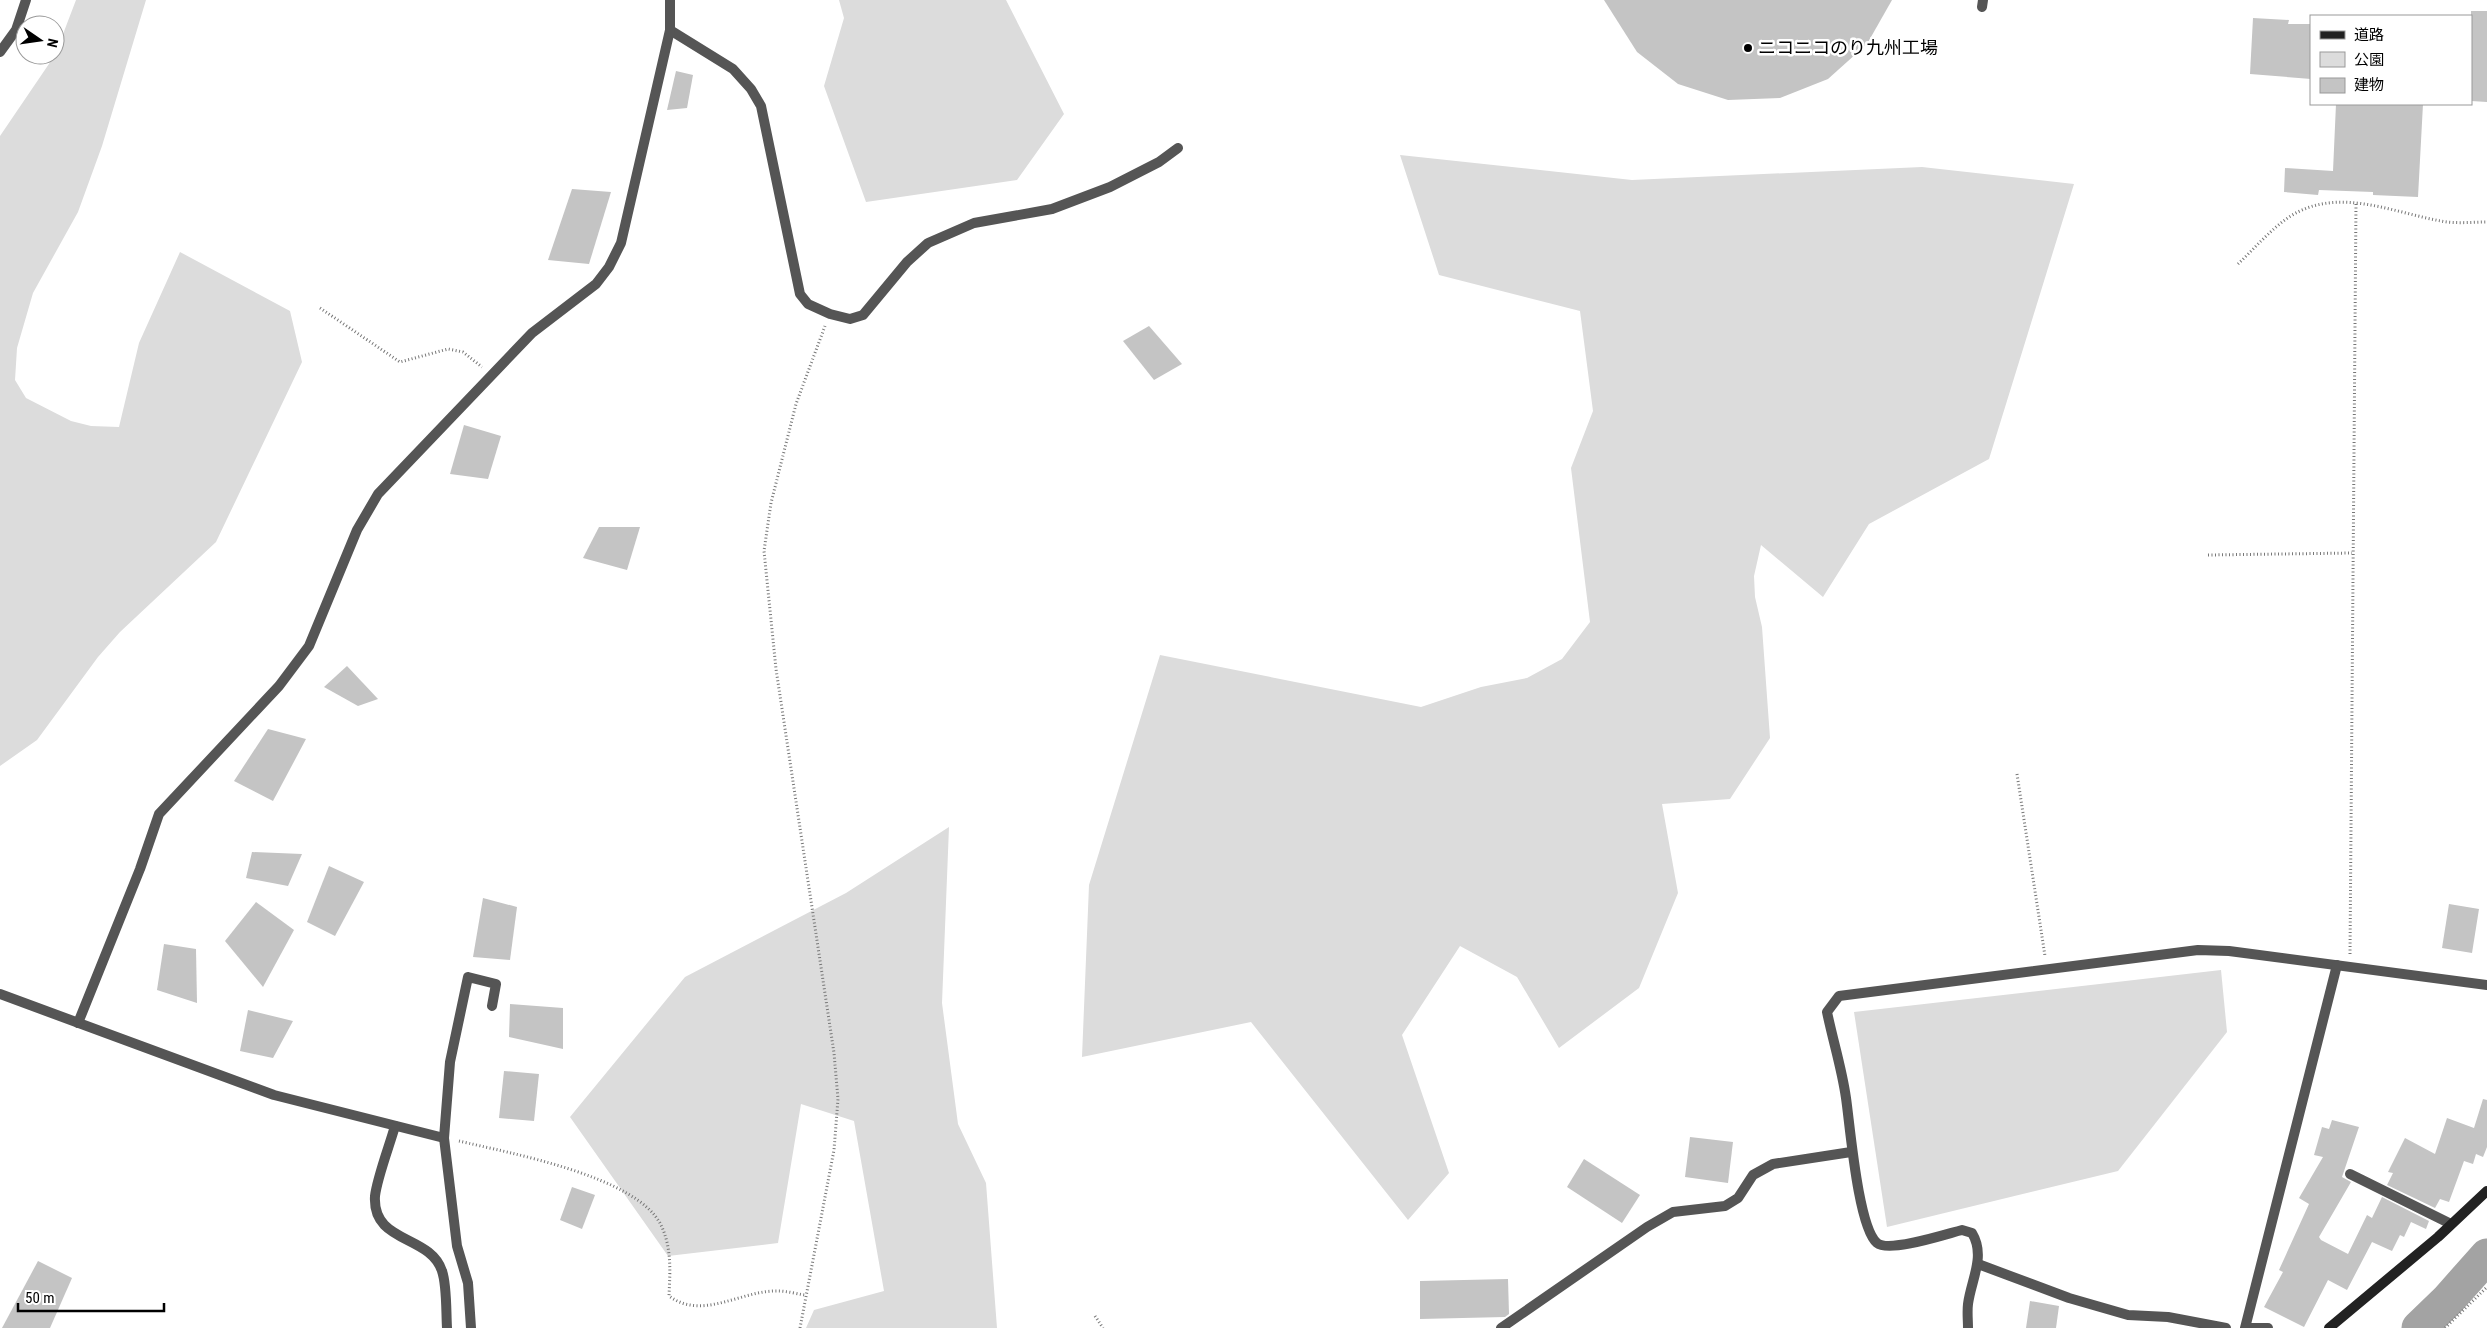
<svg xmlns="http://www.w3.org/2000/svg" width="2487" height="1328" viewBox="0 0 2487 1328" font-family="'Roboto Condensed','Noto Sans JP',sans-serif">
  <style>
    .green { fill: #dcdcdc }
    .lines { fill: none; stroke-linecap: round; stroke-linejoin: round }
    .river { stroke: #a3a3a3; stroke-width: 35 }
    .building { fill: #c4c4c4 }
    .path { stroke: #777; stroke-width: 3; stroke-dasharray: 1 2.5; stroke-linecap: butt }
    .lane { stroke: #555; stroke-width: 10 }
    .street { stroke: #555; stroke-width: 10 }
    .secondary { stroke: #222; stroke-width: 10 }
    .poi-dot { fill: #000; stroke: #fff; stroke-width: 2 }
    .labels { text-anchor: middle; stroke-width: 5; stroke-linejoin: round; paint-order: stroke }
    .poi-label { font-size: 18px; fill: #000; stroke: #fff; text-anchor: start }
  </style>
  <rect width="100%" height="100%" fill="#fff"/>
  <g class="green">
    <path d="M 76,0 L 146,0 L 102,146 L 78,212 L 33,293 L 17,348 L 15,380 L 26,398 L 71,421 L 91,426 L 119,427 L 139,343 L 180,252 L 290,311 L 302,362 L 216,542 L 120,632 L 98,657 L 37,740 L 0,766 L 0,136 L 55,55 Z"/>
    <path d="M 839,0 L 1006,0 L 1064,114 L 1017,180 L 866,202 L 824,86 L 844,18 Z"/>
    <path d="M 1400,155 L 1632,180 L 1922,167 L 2074,184 L 1989,459 L 1869,524 L 1823,597 L 1761,545 L 1754,576 L 1755,597 L 1762,627 L 1770,738 L 1730,799 L 1662,804 L 1678,893 L 1639,988 L 1559,1048 L 1517,977 L 1460,946 L 1402,1035 L 1449,1173 L 1408,1220 L 1251,1022 L 1082,1057 L 1089,885 L 1160,655 L 1421,707 L 1481,687 L 1527,678 L 1562,659 L 1590,622 L 1571,468 L 1593,411 L 1580,311 L 1439,275 Z"/>
    <path d="M 949,827 L 942,1003 L 958,1124 L 986,1183 L 997,1328 L 806,1328 L 814,1310 L 884,1291 L 854,1121 L 801,1104 L 778,1243 L 668,1256 L 570,1117 L 685,977 L 846,893 Z"/>
    <path d="M 2221,970 L 2227,1032 L 2118,1171 L 1887,1227 L 1854,1012 Z"/>
  </g>
  <g class="lines">
    <path class="river" d="M 2419,1328 L 2448,1300 L 2487,1256"/>
  </g>
  <g class="building">
    <path d="M 1604,0 L 1892,0 L 1867,44 L 1828,79 L 1780,98 L 1728,100 L 1678,84 L 1637,52 Z"/>
    <path d="M 2471,11 L 2487,11 L 2487,102 L 2471,101 Z"/>
    <path d="M 2253,18 L 2289,20 L 2288,24 L 2311,24 L 2311,79 L 2250,74 Z"/>
    <path d="M 676,71 L 693,75 L 687,108 L 667,110 Z"/>
    <path d="M 2336,104 L 2423,104 L 2418,197 L 2373,195 L 2373,192 L 2319,190 L 2318,195 L 2284,192 L 2285,168 L 2333,171 Z"/>
    <path d="M 572,189 L 611,192 L 589,264 L 548,260 Z"/>
    <path d="M 1149,326 L 1182,364 L 1154,380 L 1123,341 Z"/>
    <path d="M 464,425 L 501,436 L 488,479 L 450,474 Z"/>
    <path d="M 599,527 L 640,527 L 627,570 L 583,558 Z"/>
    <path d="M 347,666 L 378,699 L 358,706 L 324,687 Z"/>
    <path d="M 268,729 L 306,739 L 273,801 L 234,781 Z"/>
    <path d="M 252,852 L 302,854 L 288,886 L 246,878 Z"/>
    <path d="M 329,866 L 364,882 L 335,936 L 307,922 Z"/>
    <path d="M 483,898 L 517,907 L 510,960 L 473,957 Z"/>
    <path d="M 256,902 L 294,930 L 263,987 L 225,941 Z"/>
    <path d="M 2449,904 L 2479,909 L 2472,953 L 2442,948 Z"/>
    <path d="M 164,944 L 196,949 L 197,1003 L 157,990 Z"/>
    <path d="M 510,1004 L 563,1008 L 563,1049 L 509,1037 Z"/>
    <path d="M 248,1010 L 293,1021 L 273,1058 L 240,1051 Z"/>
    <path d="M 504,1071 L 539,1074 L 534,1121 L 499,1118 Z"/>
    <path d="M 2483,1099 L 2487,1100 L 2487,1147 L 2483,1157 L 2476,1154 L 2473,1164 L 2464,1161 L 2449,1202 L 2440,1199 L 2435,1208 L 2387,1185 L 2393,1173 L 2388,1172 L 2405,1138 L 2435,1154 L 2447,1118 L 2474,1128 Z"/>
    <path d="M 2332,1120 L 2359,1127 L 2342,1177 L 2351,1182 L 2319,1237 L 2321,1240 L 2348,1254 L 2367,1215 L 2372,1218 L 2382,1197 L 2429,1221 L 2426,1229 L 2411,1222 L 2404,1237 L 2400,1235 L 2392,1251 L 2372,1242 L 2347,1290 L 2328,1280 L 2304,1327 L 2264,1307 L 2283,1272 L 2279,1270 L 2309,1204 L 2299,1198 L 2323,1157 L 2314,1155 L 2322,1127 L 2329,1129 Z"/>
    <path d="M 1690,1137 L 1733,1142 L 1728,1183 L 1685,1177 Z"/>
    <path d="M 1584,1159 L 1640,1195 L 1622,1223 L 1567,1187 Z"/>
    <path d="M 572,1187 L 595,1195 L 582,1229 L 560,1220 Z"/>
    <path d="M 38,1261 L 72,1278 L 50,1328 L 2,1328 Z"/>
    <path d="M 1508,1279 L 1509,1314 L 1505,1317 L 1420,1319 L 1420,1281 Z"/>
    <path d="M 2030,1301 L 2059,1306 L 2056,1328 L 2026,1328 Z"/>
  </g>
  <g class="lines">
    <g class="path">
      <path d="M 2238,264 C 2254,249 2270,230 2289,217 C 2337,186 2391,212 2441,221 C 2455,224 2472,222 2487,222"/>
      <path d="M 320,308 L 400,362 L 448,349 L 463,352 L 482,367"/>
      <path d="M 2208,555 L 2352,553"/>
      <path d="M 2017,774 L 2045,956"/>
      <path d="M 2350,954 L 2356,202"/>
      <path d="M 459,1141 C 509,1153 637,1176 661,1225 C 672,1248 670,1272 669,1296 C 703,1321 741,1290 778,1291 C 787,1291 797,1294 805,1295"/>
      <path d="M 1095,1316 L 1103,1328"/>
      <path d="M 800,1328 L 834,1150 L 838,1099 L 834,1053 L 776,669 L 764,551 L 771,503 L 796,404 L 825,326"/>
      <path d="M 2445,1328 L 2487,1287"/>
    </g>
    <path class="lane" d="M 1982,7 L 1983,0"/>
    <g class="street">
      <path d="M 670,30 L 733,69 L 751,89 L 761,106 L 800,294 L 808,304 L 830,314 L 850,319 L 863,315 L 907,262 L 928,243 L 974,223 L 1052,209 L 1110,187 L 1159,162 L 1178,148"/>
      <path d="M 0,52 L 16,30 L 26,0"/>
      <path d="M 0,994 L 274,1095 L 444,1138"/>
      <path d="M 78,1023 L 140,869 L 159,814 L 279,686 L 309,646 L 357,530 L 378,494 L 532,333 L 596,284 L 609,267 L 621,243 L 670,30 L 670,0"/>
      <path d="M 395,1126 C 390,1144 377,1178 375,1196 C 372,1244 430,1234 442,1271 C 447,1285 446,1312 447,1328"/>
      <path d="M 2350,1174 L 2451,1224"/>
      <path d="M 1978,1264 L 2069,1298 L 2128,1315 L 2168,1317 L 2226,1328"/>
      <path d="M 471,1328 L 468,1283 L 457,1246 L 444,1138 L 450,1062 L 468,977 L 496,984 L 492,1006"/>
      <path d="M 1501,1328 L 1647,1227 L 1673,1212 L 1725,1206 L 1738,1198 L 1753,1175 L 1773,1164 L 1851,1152"/>
      <path d="M 1968,1328 C 1968,1320 1967,1312 1968,1304 C 1971,1280 1986,1256 1972,1233 L 1962,1230 C 1946,1234 1889,1253 1877,1243 C 1858,1227 1850,1125 1846,1098 C 1842,1069 1833,1041 1827,1012 L 1839,996 L 2198,950 L 2229,951 L 2487,985"/>
      <path d="M 2245,1328 L 2337,965"/>
      <path d="M 2246,1328 L 2268,1328"/>
    </g>
    <path class="secondary" d="M 2329,1328 L 2438,1237 L 2487,1191"/>
  </g>
  <circle class="poi-dot" cx="1748" cy="48" r="5"/>
  <g class="labels">
    <g class="poi-label">
      <text x="1758" y="54">ニコニコのり九州工場</text>
    </g>
  </g>
  <rect x="2310" y="15" width="162" height="90" fill="#ffffff" stroke="#999999"/>
  <rect x="2320" y="31" width="25" height="8" fill="#222222" stroke="#999999"/>
  <text x="2354" y="40" font-size="15" fill="#000000">道路</text>
  <rect x="2320" y="52" width="25" height="15" fill="#dcdcdc" stroke="#999999"/>
  <text x="2354" y="65" font-size="15" fill="#000000">公園</text>
  <rect x="2320" y="78" width="25" height="15" fill="#c4c4c4" stroke="#999999"/>
  <text x="2354" y="90" font-size="15" fill="#000000">建物</text>
  <g transform="translate(40 40) rotate(103)"><circle r="24" fill="#ffffff" stroke="#999999"/>
  <path d="M0-4L9 19L0 12L-9 19Z" fill="#000000"/>
  <text y="-8" font-size="14" font-weight="bold" text-anchor="middle" fill="#000000">N</text>
  </g>
  <path d="M18 1303v8h146v-8" fill="none" stroke="#000000" stroke-width="2.5"/>
  <text x="25" y="1303" font-size="15" fill="#000000" stroke="#ffffff" stroke-width="4" paint-order="stroke">50 m</text>
</svg>
